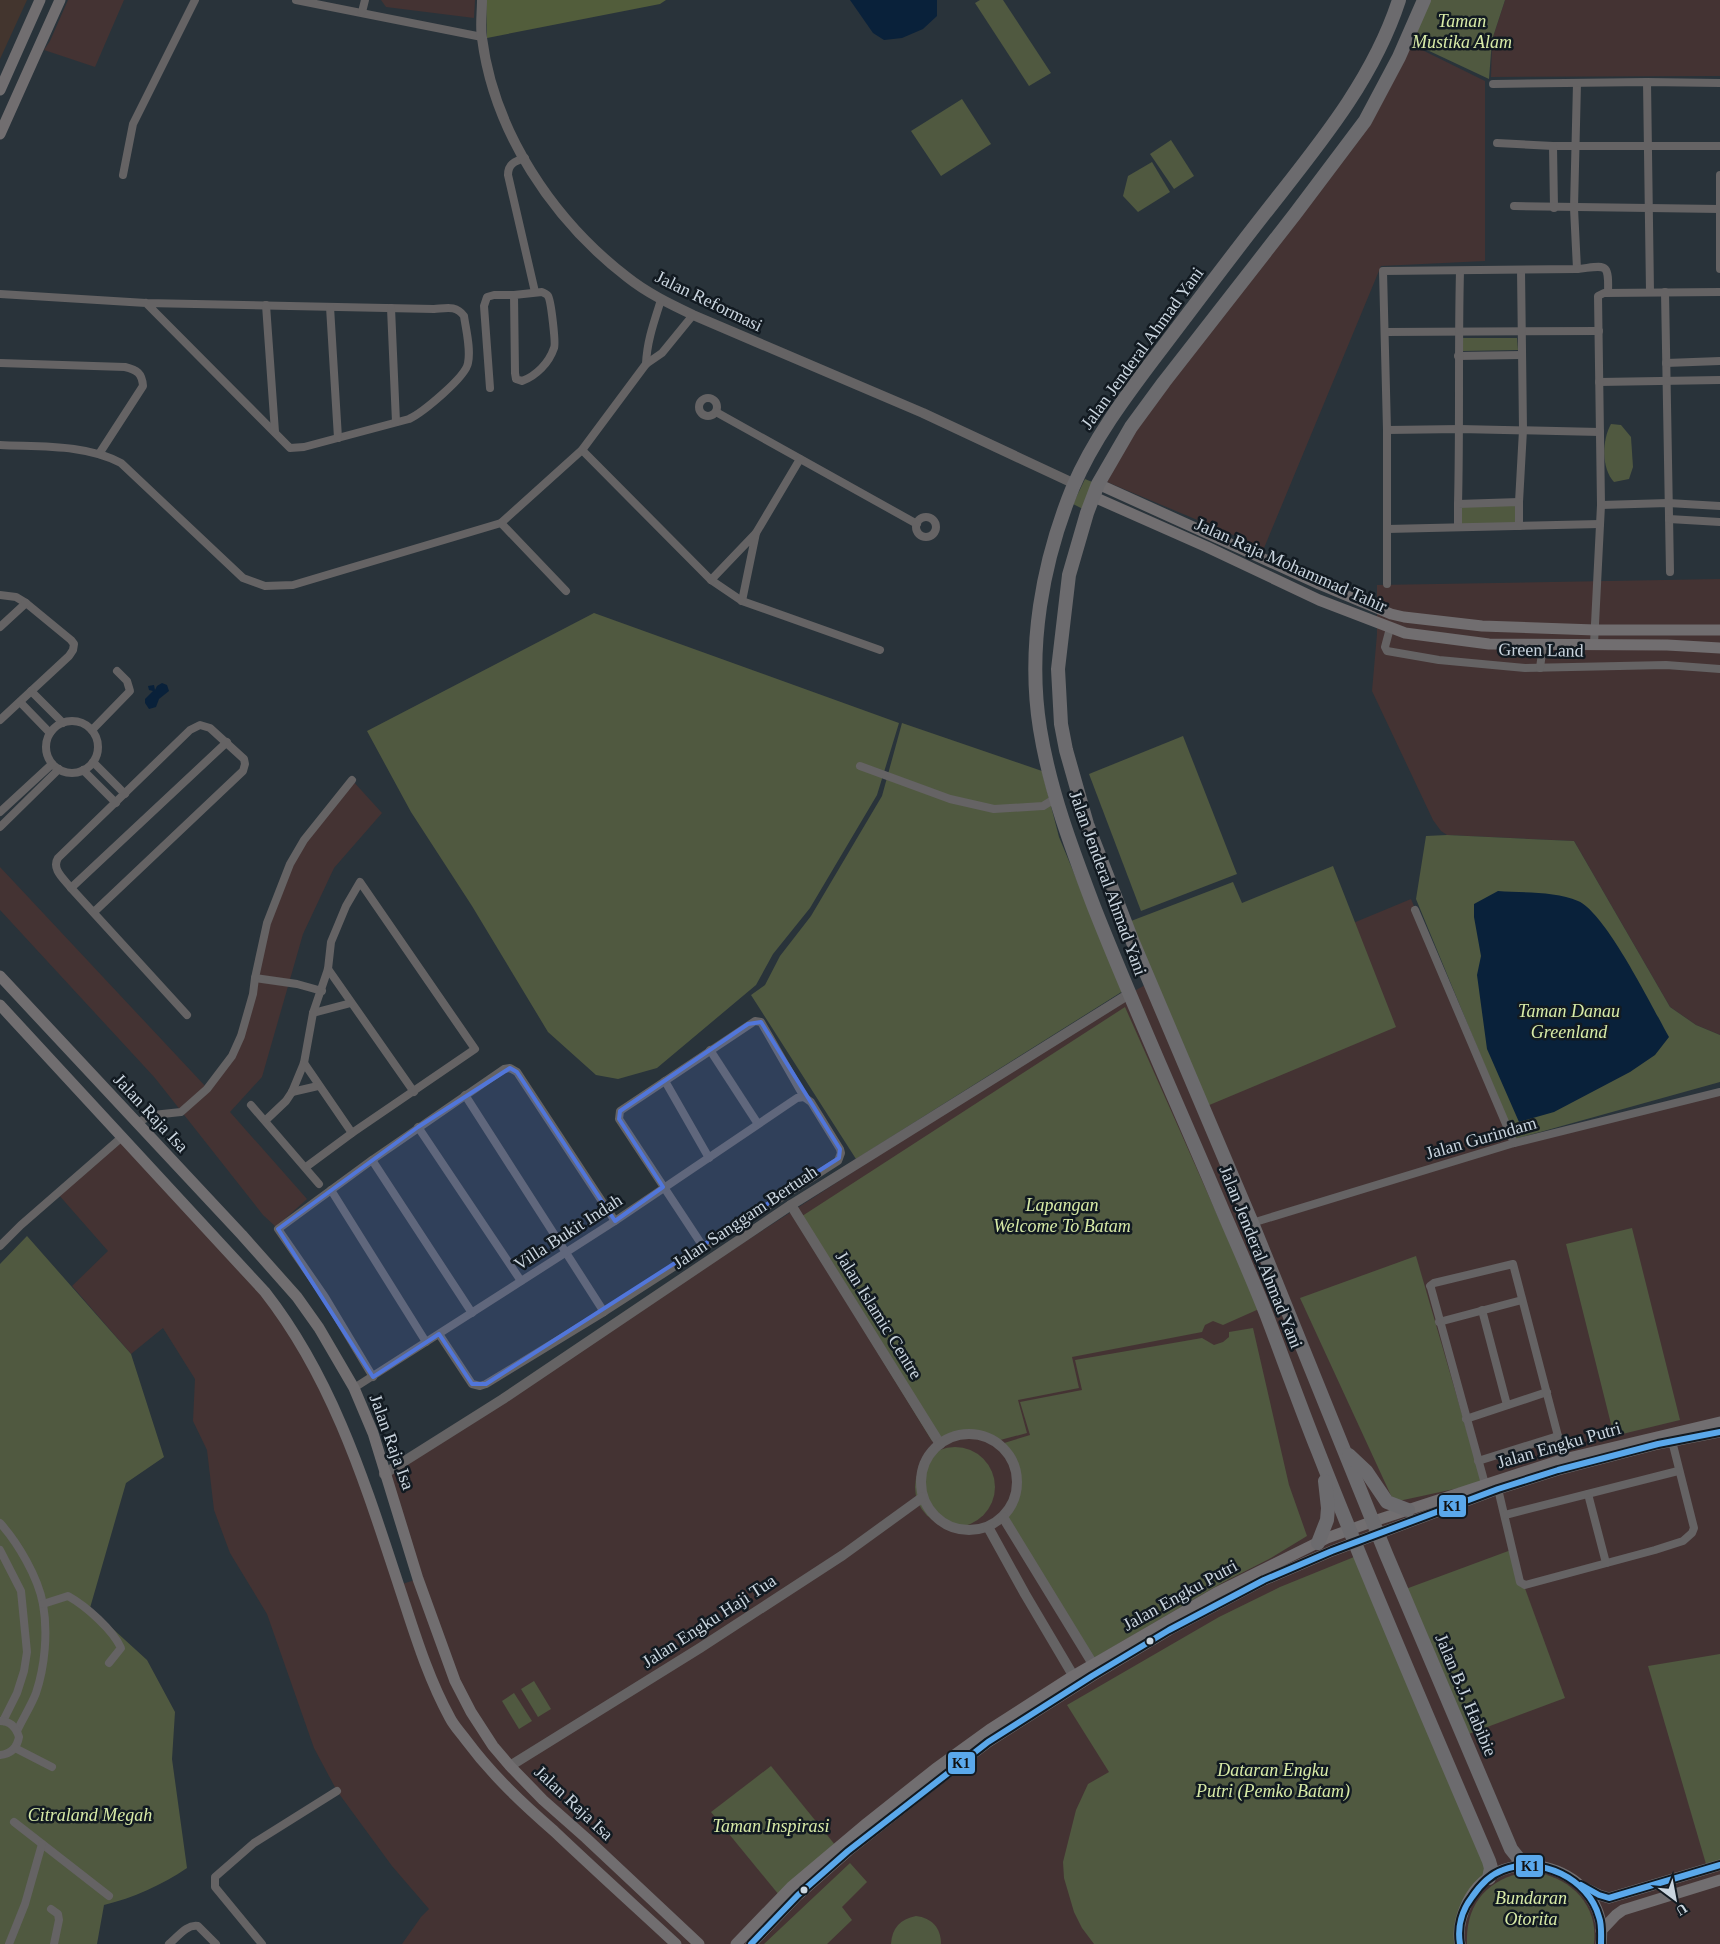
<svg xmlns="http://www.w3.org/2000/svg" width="1720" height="1944" viewBox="0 0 1720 1944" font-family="Georgia,serif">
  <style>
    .commercial { fill: #433 }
    .industrial { fill: #43352e }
    .green { fill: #505940 }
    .forest { fill: #525d3b }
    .water { fill: #09213a }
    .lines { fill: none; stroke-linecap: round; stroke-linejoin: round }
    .minor { stroke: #656364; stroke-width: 8 }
    .tertiary { stroke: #656364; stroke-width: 10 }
    .secondary { stroke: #716e70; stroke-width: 11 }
    .trunk { stroke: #6c6b6e; stroke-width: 14 }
    .bus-1-casing { stroke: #121a21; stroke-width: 10 }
    .bus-1 { stroke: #5aa8eb; stroke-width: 6 }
    .marked { fill: #5176da; fill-opacity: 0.2; stroke: #5176da; stroke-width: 4; stroke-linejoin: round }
    .bus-dot { fill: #cad5df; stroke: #121a21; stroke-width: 2 }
    .labels { text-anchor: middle; stroke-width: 5; stroke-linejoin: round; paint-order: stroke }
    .park-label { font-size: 18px; font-style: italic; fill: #d8eba7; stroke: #121a21 }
    .street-label { font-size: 18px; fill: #cad5df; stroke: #121a21 }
    .line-badge { stroke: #121a21; stroke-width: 2 }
    .pale-badge-label { font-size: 14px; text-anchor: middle; font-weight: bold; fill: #111 }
  </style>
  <rect width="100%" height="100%" fill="#29333a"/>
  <g class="commercial">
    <path d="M 68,0 L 124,0 L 95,67 L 44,50 L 50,41 Z"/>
    <path d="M 381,0 L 475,0 L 474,18 L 386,7 Z"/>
    <path d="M 1505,0 L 1720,0 L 1720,76 L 1491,77 L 1492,40 Z"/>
    <path d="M 1410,44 L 1485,81 L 1485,261 L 1381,266 L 1264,548 L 1107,482 L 1136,428 L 1315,194 Z"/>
    <path d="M 1720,579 L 1720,1035 L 1696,1025 L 1670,1007 L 1574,841 L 1447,835 L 1441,831 L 1433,820 L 1372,691 L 1377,634 L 1377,585 Z"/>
    <path d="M 352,780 L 382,813 L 334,868 L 303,934 L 262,1077 L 230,1112 L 307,1199 L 276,1227 L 263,1215 L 155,1078 L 0,910 L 0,867 L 207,1088 L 241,1036 L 267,923 L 290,864 Z"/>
    <path d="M 1411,899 L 1514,1143 L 1720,1092 L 1720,1944 L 402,1944 L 421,1917 L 429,1909 L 392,1866 L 337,1791 L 314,1748 L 267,1614 L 230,1553 L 214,1510 L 207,1450 L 193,1421 L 195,1379 L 163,1328 L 131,1354 L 72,1286 L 108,1251 L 58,1194 L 122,1137 L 265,1292 L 311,1360 L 399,1585 L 418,1579 L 385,1474 L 1129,994 L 1177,967 L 1187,992 Z"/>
  </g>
  <path class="industrial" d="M 0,0 L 27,0 L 0,59 Z"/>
  <g class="green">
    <path d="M 980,0 L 1003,0 L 1051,73 L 1029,86 L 975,3 Z"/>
    <path d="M 1422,0 L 1505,0 L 1492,40 L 1489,79 L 1408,41 Z"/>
    <path d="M 962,99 L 991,144 L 941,176 L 911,131 Z"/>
    <path d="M 1171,140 L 1194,176 L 1174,189 L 1150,154 Z"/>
    <path d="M 1152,162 L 1170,192 L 1138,212 L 1123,196 L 1128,176 Z"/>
    <path d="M 1462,338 L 1517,338 L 1518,350 L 1463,351 Z"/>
    <path d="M 1611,424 L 1621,425 L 1631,437 L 1633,467 L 1629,479 L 1614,482 C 1601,468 1602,440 1611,424 Z"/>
    <path d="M 1085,479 L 1097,484 L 1085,510 L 1073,504 Z"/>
    <path d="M 1516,504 L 1516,524 L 1461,526 L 1461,506 Z"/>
    <path d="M 594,613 L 899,723 L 877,795 L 810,908 L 773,954 L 756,985 L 657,1068 L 618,1079 L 596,1075 L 548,1032 L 472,906 L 411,812 L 367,731 Z"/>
    <path d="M 902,723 L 1042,771 L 1059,837 L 1123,991 L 856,1159 L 751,995 L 765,985 L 780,956 L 811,916 L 882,796 Z"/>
    <path d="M 1183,736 L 1237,874 L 1141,911 L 1089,774 Z"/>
    <path d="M 1447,835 L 1574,841 L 1670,1007 L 1696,1025 L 1720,1035 L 1720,1082 L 1515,1139 L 1416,899 L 1426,836 Z"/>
    <path d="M 1333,866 L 1396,1027 L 1207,1106 L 1131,921 L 1233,882 L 1242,903 Z"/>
    <path d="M 1125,1007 L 1259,1309 L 1223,1325 L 1213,1321 L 1205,1325 L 1202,1332 L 1072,1357 L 1079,1388 L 1018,1400 L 1027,1433 L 989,1443 L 973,1436 L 959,1434 L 932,1441 L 796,1220 Z"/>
    <path d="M 1632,1228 L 1680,1420 L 1614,1436 L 1566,1244 Z"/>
    <path d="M 27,1236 L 131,1354 L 164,1457 L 126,1483 L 90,1608 L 147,1660 L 175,1712 L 172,1759 L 187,1868 C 162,1885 133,1898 104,1905 L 97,1944 L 0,1944 L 0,1264 Z"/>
    <path d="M 1416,1256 L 1482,1483 L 1394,1502 L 1300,1298 Z"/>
    <path d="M 1253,1328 L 1289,1485 L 1307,1536 L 1269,1559 L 1222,1583 L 1092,1659 L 1007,1520 C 1011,1511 1018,1501 1020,1491 C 1023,1476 1013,1452 1001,1444 L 1030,1435 L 1020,1402 L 1082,1390 L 1075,1360 L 1202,1338 L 1214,1345 L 1223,1342 L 1229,1337 L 1229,1332 Z"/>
    <circle cx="955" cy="1487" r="40"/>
    <path d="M 1511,1550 L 1565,1698 L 1466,1735 L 1403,1590 Z"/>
    <path d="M 1354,1557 L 1491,1868 L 1465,1917 L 1460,1944 L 1094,1944 L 1082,1928 L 1074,1912 L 1064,1878 L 1063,1862 L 1076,1810 L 1088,1784 L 1109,1772 L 1067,1705 L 1219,1617 L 1280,1587 Z"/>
    <path d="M 1720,1654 L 1720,1860 L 1706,1864 L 1648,1666 Z"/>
    <path d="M 534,1681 L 551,1709 L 538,1717 L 521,1689 Z"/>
    <path d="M 514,1693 L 532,1721 L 519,1729 L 502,1701 Z"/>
    <path d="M 771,1766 L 836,1846 L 779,1895 L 711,1812 Z"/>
    <path d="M 850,1863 L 867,1882 L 842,1907 L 852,1920 L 827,1944 L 764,1944 Z"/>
    <path d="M 1532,1872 C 1569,1876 1599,1904 1594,1944 L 1467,1944 C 1465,1902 1491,1875 1532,1872 Z"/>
    <path d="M 916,1916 C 932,1918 941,1928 941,1944 L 891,1944 C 892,1928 900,1919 916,1916 Z"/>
  </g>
  <path class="forest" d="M 486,0 L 666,0 L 660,4 L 487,38 Z"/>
  <g class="water">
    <path d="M 850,0 L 937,0 L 937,16 L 923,29 L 902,38 L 884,40 L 873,33 Z"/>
    <path d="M 162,683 L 167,685 L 169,691 L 159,699 L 156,707 L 149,709 L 145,703 L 145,699 L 153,691 L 149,690 L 148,686 L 154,685 L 155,690 L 157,686 Z"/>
    <path d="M 1498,891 C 1522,893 1556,891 1578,901 C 1606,913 1652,1007 1669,1037 L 1655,1055 L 1630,1072 L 1554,1112 L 1519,1122 L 1487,1049 L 1477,975 L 1481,956 L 1474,917 L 1474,904 Z"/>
  </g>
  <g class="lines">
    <g class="minor">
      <path d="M 296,0 L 482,37"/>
      <path d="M 362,12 L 365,0"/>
      <path d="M 1647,82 L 1650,292"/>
      <path d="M 1577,83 L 1574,208 L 1577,269"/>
      <path d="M 1493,84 L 1647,82 L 1720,83"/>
      <path d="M 1497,143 L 1553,146 L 1720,146"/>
      <path d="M 1553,146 L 1554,208"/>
      <path d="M 525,158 C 515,161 508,164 508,175 L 535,292"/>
      <path d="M 123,175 L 133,124 L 195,0"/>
      <path d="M 1720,175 L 1720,269"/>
      <path d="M 1514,206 L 1720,209"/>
      <path d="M 1665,292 L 1670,572"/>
      <path d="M 0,294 L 146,303 L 434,309 C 447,308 456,305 464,316 C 466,330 471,349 468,363 C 466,377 422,413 409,419 L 304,447 L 290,448 L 146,303"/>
      <path d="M 266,305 L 275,432"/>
      <path d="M 330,307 L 338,438"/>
      <path d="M 391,308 L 396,422"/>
      <path d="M 1385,332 L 1599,331"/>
      <path d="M 1458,356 L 1521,355"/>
      <path d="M 0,363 L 125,367 C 137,370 142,373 143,386 L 99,454"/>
      <path d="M 1666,363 L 1720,361"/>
      <path d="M 646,364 C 647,341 654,322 661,300"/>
      <path d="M 1599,382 L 1720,380"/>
      <path d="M 490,388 L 484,306 L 487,297 L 494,295 L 514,295 L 542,292 C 544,293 547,294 548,296 C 551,300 556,344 554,348 C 549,363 536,376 522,381 L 516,379 L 515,373 L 514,295"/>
      <circle cx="708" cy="407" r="9"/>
      <path d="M 716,412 L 917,524"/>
      <path d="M 1387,430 L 1460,429 L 1600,432"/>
      <path d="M 0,445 C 39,447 86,444 121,463 L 243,578 L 265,586 L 293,585 L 501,523 L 582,450 L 646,364 L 662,353 L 693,315"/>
      <path d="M 582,450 L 711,580 L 742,601 L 880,650"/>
      <path d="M 1519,502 L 1523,430 L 1521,270"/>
      <path d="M 1458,504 C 1460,426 1458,349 1460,271"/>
      <path d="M 1601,505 L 1668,503 L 1720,506"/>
      <circle cx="926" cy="527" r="10"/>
      <path d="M 1669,519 L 1720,522"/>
      <path d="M 501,523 L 566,591"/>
      <path d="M 1458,527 L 1458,504 L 1519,502 L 1519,526"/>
      <path d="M 1387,529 L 1600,524"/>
      <path d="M 756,533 L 800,459"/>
      <path d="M 711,580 L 756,533 L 742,601"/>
      <path d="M 1387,584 L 1387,430 L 1383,271 L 1577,269 C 1606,266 1609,261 1608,293"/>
      <path d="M 0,595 L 16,597 L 26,603 L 71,640 L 74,644 L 73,650 L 69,656 L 0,720"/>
      <path d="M 0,627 L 26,603"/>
      <path d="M 1390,628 L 1385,647 L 1387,651 L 1439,660 L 1525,668 L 1666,665 L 1720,669"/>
      <path d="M 1594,644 L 1601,505 L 1598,296 L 1604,293 L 1720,292"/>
      <path d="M 1540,668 L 1543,645"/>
      <path d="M 31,691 L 63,723"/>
      <path d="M 20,702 L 50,733"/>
      <circle cx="72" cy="747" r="26"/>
      <path d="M 92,730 L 130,691 L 127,681 L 117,671"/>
      <path d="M 93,762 L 125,794"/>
      <path d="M 860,766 L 950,799 L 994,809 L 1043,806 L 1056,798"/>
      <path d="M 83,770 L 116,803"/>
      <path d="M 0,812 L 52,764"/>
      <path d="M 0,827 L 59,769"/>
      <path d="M 71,888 L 227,742"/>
      <path d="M 1415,910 L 1514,1143"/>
      <path d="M 94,912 L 243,771 L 245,764 L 244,759 L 210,728 L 200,725 L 190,730 L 58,858 C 51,869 64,879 71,888 L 187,1015"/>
      <path d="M 328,969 L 414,1092"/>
      <path d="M 255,978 L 297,984 L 322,991"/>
      <path d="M 313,1013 L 351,1003"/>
      <path d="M 710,1050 L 758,1124"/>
      <path d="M 304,1063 L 352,1133"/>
      <path d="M 665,1081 L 709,1158"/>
      <path d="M 292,1092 L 318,1086"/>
      <path d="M 465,1095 L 604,1312"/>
      <path d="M 251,1105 L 319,1184"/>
      <path d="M 266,1120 L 286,1101 L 292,1092 L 304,1063 L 313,1013 L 328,969 L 331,942 L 346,906 L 360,882 L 475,1049 L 352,1133 L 306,1167"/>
      <path d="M 136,1123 L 153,1115 L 181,1112 L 207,1089 L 232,1056 L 241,1036 L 253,994 L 255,978 L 267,923 L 290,864 L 304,840 L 352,780"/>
      <path d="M 418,1127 L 521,1281"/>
      <path d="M 372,1160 L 472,1313"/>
      <path d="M 331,1190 L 426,1342"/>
      <path d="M 1252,1223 L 1514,1143 L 1720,1092"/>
      <path d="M 0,1246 L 21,1225 L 122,1137"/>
      <path d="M 704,1248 L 619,1119 L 620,1111 L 755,1021 L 761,1022 L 804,1097"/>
      <path d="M 1482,1310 L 1507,1405"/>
      <path d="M 1439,1322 L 1522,1300"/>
      <path d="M 373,1377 L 325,1297 L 278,1229 L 372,1160 L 504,1069 L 510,1068 L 517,1072 L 615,1221"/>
      <path d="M 354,1388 L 615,1221 L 797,1098 L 804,1097 L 811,1102 L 840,1149 L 841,1153 L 838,1161 L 604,1312 L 486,1384 L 480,1386 L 472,1384 L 439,1334"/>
      <path d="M 1466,1419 L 1547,1392"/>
      <path d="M 1478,1461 L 1558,1436"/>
      <path d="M 1485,1484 L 1431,1288 L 1430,1286 L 1434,1283 L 1513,1264 L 1564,1459"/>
      <path d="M 1498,1489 L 1520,1582 L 1525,1585 L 1655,1550 L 1683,1541 L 1692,1533 L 1694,1528 L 1672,1441"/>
      <path d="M 1588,1494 L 1606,1563"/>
      <path d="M 1505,1515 L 1678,1471"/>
      <path d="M 0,1523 C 18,1543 38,1577 43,1604 C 48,1632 45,1666 36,1693 C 31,1706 23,1718 17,1731"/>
      <path d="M 0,1550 L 21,1591 L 27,1652 L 24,1671 L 17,1693 L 3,1721"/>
      <path d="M 43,1604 L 68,1596 C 86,1606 113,1630 121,1648 L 109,1663"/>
      <path d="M 0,1721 C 10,1721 16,1727 19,1737 C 17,1748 11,1754 0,1755"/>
      <path d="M 15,1748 L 52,1767"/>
      <path d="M 14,1822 L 109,1896"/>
      <path d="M 51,1909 L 58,1914 L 59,1920 L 54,1944"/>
      <path d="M 9,1944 L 25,1904 L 42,1844"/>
      <path d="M 169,1944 C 178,1937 186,1924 198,1926 L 216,1944"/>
      <path d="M 262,1944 L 215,1887 L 215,1877 L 254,1843 L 337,1791"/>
    </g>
    <g class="tertiary">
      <path d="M 482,0 C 482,12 480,26 482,38 C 494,132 553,220 627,277 C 647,293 670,304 693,315 L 923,413 L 1075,484"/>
      <path d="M 791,1205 L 940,1444"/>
      <circle cx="969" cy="1482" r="48"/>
      <path d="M 384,1474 L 503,1399 L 791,1205 L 1129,994"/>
      <path d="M 1003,1517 L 1096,1669"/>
      <path d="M 988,1527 L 1025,1594 L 1077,1682"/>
      <path d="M 510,1766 L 700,1648 L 843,1555 L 923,1497"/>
    </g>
    <g class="secondary">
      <path d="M 0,90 L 40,0"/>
      <path d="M 0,134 L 60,0"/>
      <path d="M 1098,484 L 1319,584 L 1391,614 L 1404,617 L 1482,626 L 1595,630 L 1720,630"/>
      <path d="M 1094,497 L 1207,547 L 1319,600 L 1405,633 L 1489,644 L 1667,645 L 1720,648"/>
      <path d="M 0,976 L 242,1235 L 297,1297 L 319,1328 L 354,1388 L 373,1433 L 418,1579 L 455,1681 L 471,1712 L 493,1746 L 510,1766 L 543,1800 L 586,1838 L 699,1944"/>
      <path d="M 0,1005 L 265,1292 C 333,1379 365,1483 399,1586 C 414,1631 427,1676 450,1718 C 454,1726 461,1733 466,1740 C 492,1775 522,1803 554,1831 C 594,1869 635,1906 676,1944"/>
      <path d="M 1587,1889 L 1599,1895 L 1609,1898 L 1720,1865"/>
      <path d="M 1601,1931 L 1616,1915 L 1623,1910 L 1720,1880"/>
      <path d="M 736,1944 L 791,1887 L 867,1823 L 935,1769 L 989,1730 L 1073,1676 L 1216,1593 L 1327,1538 L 1374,1521 L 1564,1459 L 1720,1422"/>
      <path d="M 751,1944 L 798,1895 L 848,1851 L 938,1780 L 988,1742 L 1092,1676 L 1169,1630 L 1264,1580 L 1332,1551 L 1498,1489 L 1558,1470 L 1658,1444 L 1720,1432"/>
      <path d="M 1460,1944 C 1457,1930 1461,1916 1467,1903 C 1501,1834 1611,1867 1601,1944"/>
    </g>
    <g class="trunk">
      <path d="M 1399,0 C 1372,83 1315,149 1262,217 C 1226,263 1191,310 1156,356 C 1125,397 1093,440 1073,487 C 1042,563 1027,648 1040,729 C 1050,791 1072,849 1094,907 C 1133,1006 1177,1103 1219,1202 C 1235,1240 1252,1277 1267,1316 C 1284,1361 1300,1406 1318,1451 C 1372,1589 1431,1725 1489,1861 L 1491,1868 L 1489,1878"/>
      <path d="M 1424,0 L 1399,57 L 1365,121 L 1295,214 L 1164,382 L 1131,427 L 1098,484 L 1087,513 L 1069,575 L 1058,669 L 1061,724 L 1066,750 L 1087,824 L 1132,940 L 1252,1223 L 1386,1554 L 1511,1849 L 1519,1859 L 1527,1865"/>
      <path d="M 1349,1455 L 1366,1471 L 1387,1502 L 1408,1510"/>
      <path d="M 1318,1543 L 1327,1520 L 1328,1508 L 1325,1481"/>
    </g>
    <defs>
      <g id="bus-1">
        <path d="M 1581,1885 L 1599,1895 L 1609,1898 L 1720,1865"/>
        <path d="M 751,1944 L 798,1895 L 848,1851 L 988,1742 L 1092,1676 L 1169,1630 L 1264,1580 L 1332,1551 L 1498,1489 L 1558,1470 L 1658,1444 L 1720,1432"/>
        <path d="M 1460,1944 C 1457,1927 1462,1910 1472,1897 C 1480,1885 1489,1875 1503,1870 C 1540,1855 1589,1879 1599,1917 C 1602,1925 1601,1936 1601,1944"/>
      </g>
    </defs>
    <use href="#bus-1" class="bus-1-casing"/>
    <use href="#bus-1" class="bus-1"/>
  </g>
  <path class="marked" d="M 761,1022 L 840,1149 L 839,1158 L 486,1384 L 472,1384 L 439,1334 L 373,1377 L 278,1229 L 418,1127 L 510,1068 L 517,1072 L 615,1221 L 663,1187 L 619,1119 L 620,1111 L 748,1024 Z"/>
  <g class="bus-dot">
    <circle cx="1150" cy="1641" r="4.5"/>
    <circle cx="804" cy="1890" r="4.5"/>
  </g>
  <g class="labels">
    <g class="park-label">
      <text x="1462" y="27">Taman<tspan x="1462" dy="21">Mustika Alam</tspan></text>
      <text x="1569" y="1017">Taman Danau<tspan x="1569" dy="21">Greenland</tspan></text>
      <text x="1062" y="1211">Lapangan<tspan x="1062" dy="21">Welcome To Batam</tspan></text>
      <text x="1273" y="1776">Dataran Engku<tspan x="1273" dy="21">Putri (Pemko Batam)</tspan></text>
      <text x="90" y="1821">Citraland Megah</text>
      <text x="771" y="1832">Taman Inspirasi</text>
      <text x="1531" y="1904">Bundaran<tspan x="1531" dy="21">Otorita</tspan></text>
    </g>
    <g class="street-label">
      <text transform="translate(709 301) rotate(26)" y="6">Jalan Reformasi</text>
      <text transform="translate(1142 348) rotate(-54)" y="6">Jalan Jenderal Ahmad Yani</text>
      <text transform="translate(1291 565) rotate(24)" y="6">Jalan Raja Mohammad Tahir</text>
      <text transform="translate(1541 650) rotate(1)" y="6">Green Land</text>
      <text transform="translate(1108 883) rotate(70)" y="6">Jalan Jenderal Ahmad Yani</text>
      <text transform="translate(151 1113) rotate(47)" y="6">Jalan Raja Isa</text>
      <text transform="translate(1481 1138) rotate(-16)" y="6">Jalan Gurindam</text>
      <text transform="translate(745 1217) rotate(-34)" y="6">Jalan Sanggam Bertuah</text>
      <text transform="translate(568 1232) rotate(-33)" y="6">Villa Bukit Indah</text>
      <text transform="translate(1261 1257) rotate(68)" y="6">Jalan Jenderal Ahmad Yani</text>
      <text transform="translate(879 1315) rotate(58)" y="6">Jalan Islamic Centre</text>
      <text transform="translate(392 1442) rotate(70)" y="6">Jalan Raja Isa</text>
      <text transform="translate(1559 1445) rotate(-16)" y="6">Jalan Engku Putri</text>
      <text transform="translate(1180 1595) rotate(-29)" y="6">Jalan Engku Putri</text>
      <text transform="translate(709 1621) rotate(-33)" y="6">Jalan Engku Haji Tua</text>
      <text transform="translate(1466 1695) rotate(67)" y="6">Jalan B.J. Habibie</text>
      <text transform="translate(574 1803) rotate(43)" y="6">Jalan Raja Isa</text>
    </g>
  </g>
  <g class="line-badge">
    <rect x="1438" y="1494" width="29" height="24" rx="5" fill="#5aa8eb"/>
    <rect x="947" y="1751" width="29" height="24" rx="5" fill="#5aa8eb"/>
    <rect x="1515" y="1854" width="29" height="24" rx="5" fill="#5aa8eb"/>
  </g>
  <g class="pale-badge-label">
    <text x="1452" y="1511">K1</text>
    <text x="961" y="1768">K1</text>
    <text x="1530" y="1871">K1</text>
  </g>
  <g transform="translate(1675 1899) rotate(148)" stroke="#121a21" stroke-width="4" paint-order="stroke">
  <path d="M0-4L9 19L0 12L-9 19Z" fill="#cad5df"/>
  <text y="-8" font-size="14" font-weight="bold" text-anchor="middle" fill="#cad5df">U</text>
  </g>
</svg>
